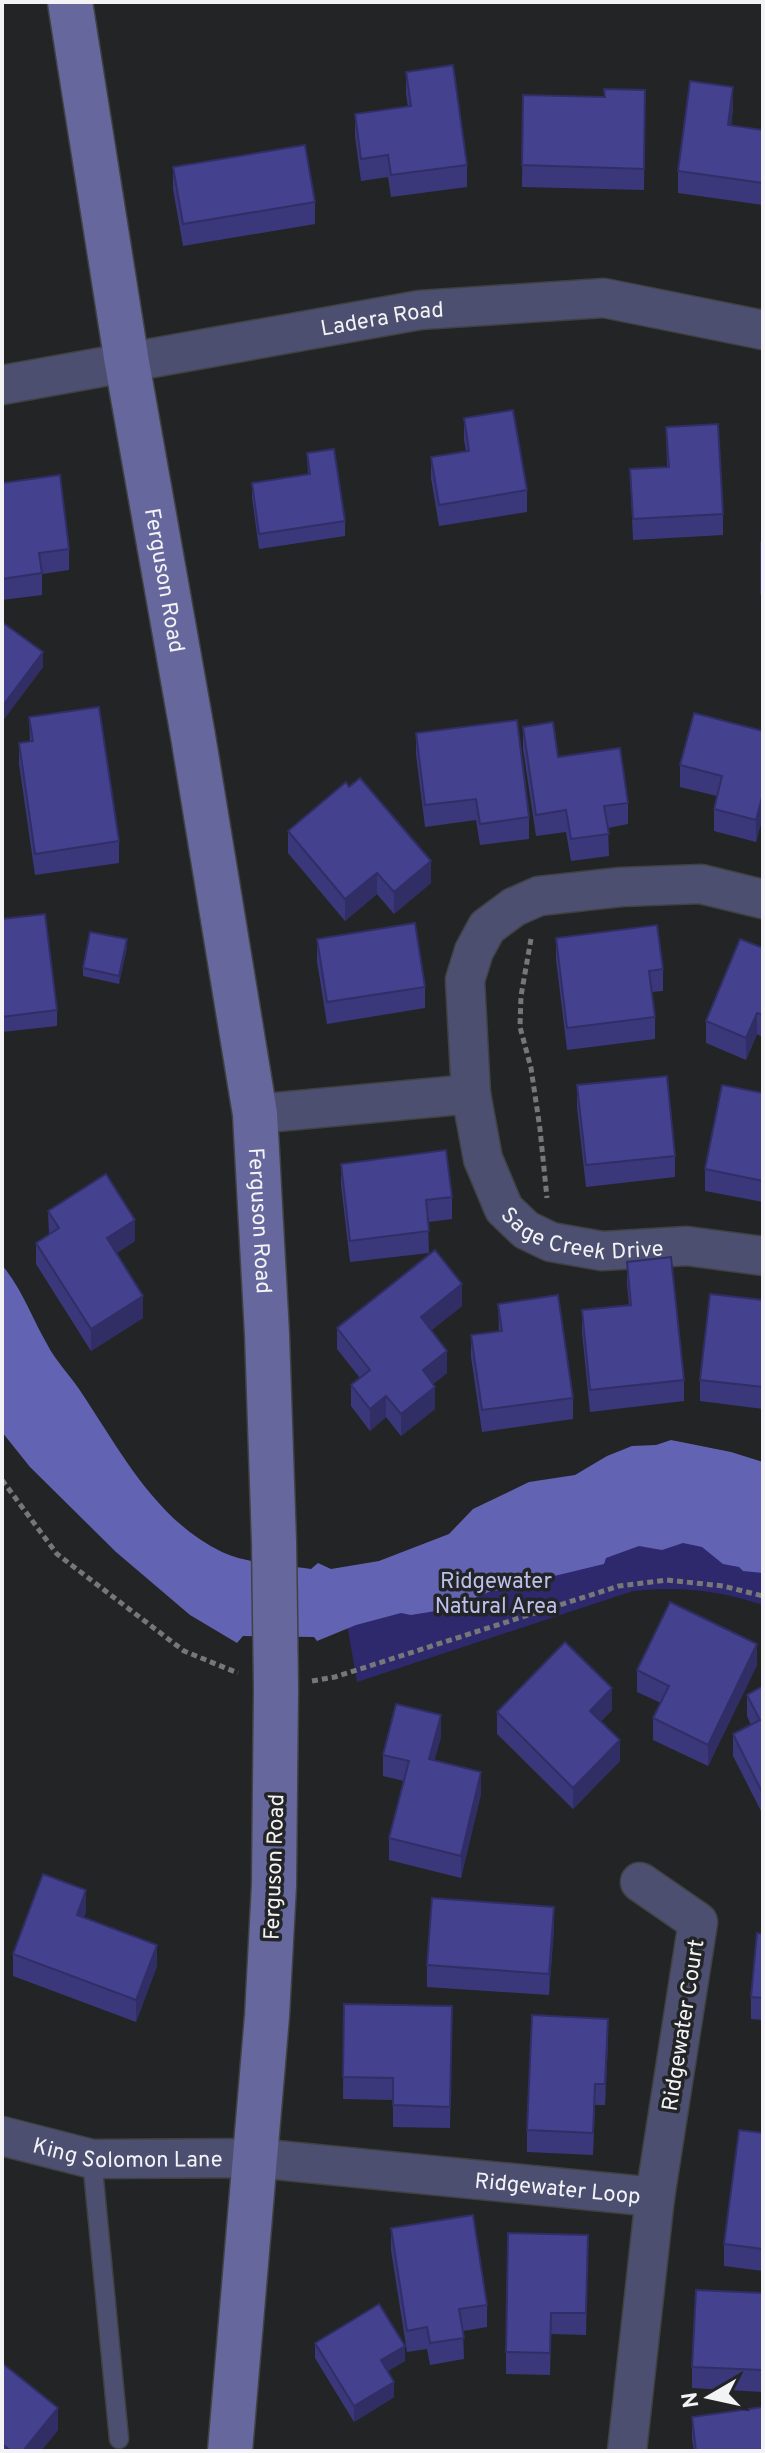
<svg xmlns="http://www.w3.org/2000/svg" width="765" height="2453" viewBox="0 0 765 2453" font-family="Overpass,sans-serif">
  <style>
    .green { fill: #2e296d }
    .water { fill: #6363b4 }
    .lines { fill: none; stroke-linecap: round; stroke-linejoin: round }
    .lane-casing { stroke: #404143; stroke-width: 21 }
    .street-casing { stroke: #404143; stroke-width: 41 }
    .secondary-casing { stroke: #404143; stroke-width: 47 }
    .path { stroke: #777779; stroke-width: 5; stroke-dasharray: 6 4; stroke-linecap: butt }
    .lane { stroke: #4d4f71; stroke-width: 18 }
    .street { stroke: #4d4f71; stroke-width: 38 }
    .secondary { stroke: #65679d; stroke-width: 44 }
    .wall { fill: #3a387b }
    .shaded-wall { fill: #302e64 }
    .building { fill: #44418f; stroke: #302e64; stroke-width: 2 }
    .labels { text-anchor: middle; stroke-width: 7; stroke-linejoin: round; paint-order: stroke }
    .street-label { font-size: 22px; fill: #f3f3f5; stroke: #232426 }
    .park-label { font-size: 22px; fill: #bdc0ec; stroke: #232426 }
  </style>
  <rect width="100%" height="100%" fill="#232426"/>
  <path class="green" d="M 763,1519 L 763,1605 C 719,1590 679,1586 633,1591 L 357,1682 L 343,1601 Z"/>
  <path class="water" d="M 2,1265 C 22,1289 32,1318 47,1344 C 55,1360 69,1374 79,1389 C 119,1448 154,1519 222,1552 C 248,1564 283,1565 311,1569 L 318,1563 L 331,1569 L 379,1561 L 449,1534 L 473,1509 L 529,1482 L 575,1475 L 607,1456 L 632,1446 L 656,1445 L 671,1440 L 731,1452 L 763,1462 L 763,1573 L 743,1571 L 739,1567 L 723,1564 L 702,1547 L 683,1543 L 662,1550 L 639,1546 L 606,1558 L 604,1564 L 546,1578 L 536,1588 L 491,1591 L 448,1609 L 411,1615 L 401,1613 L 356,1625 L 317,1641 L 314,1637 L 243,1636 L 237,1643 L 190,1615 L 116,1552 L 30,1467 L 2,1432 Z"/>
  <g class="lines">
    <defs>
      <path id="lane" d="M 92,2159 L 119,2439"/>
      <g id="street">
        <path id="s1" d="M 2,385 L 420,310 L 604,298 L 763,330"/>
        <path id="s2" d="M 763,899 L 701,884 L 621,887 L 539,896 L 514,907 L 487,927 L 474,951 L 465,980 L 471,1094 L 483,1159 L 504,1209 L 526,1230 L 551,1242 L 602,1251 L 687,1246 L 763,1256"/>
        <path d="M 255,1114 L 471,1094"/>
        <path d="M 640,1882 L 698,1922 L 655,2197"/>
        <path id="s3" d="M 2,2136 L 92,2159 L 255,2158 L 655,2197 L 627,2451"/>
      </g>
      <g id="secondary">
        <path id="s4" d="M 70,2 L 127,363 L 193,736 L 255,1114 L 267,1334 L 274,1542 L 276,1689 L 274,1885 L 267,2016 L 230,2451"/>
      </g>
    </defs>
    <use href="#lane" class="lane-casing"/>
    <use href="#street" class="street-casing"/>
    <use href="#secondary" class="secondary-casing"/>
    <g class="path">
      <path d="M 531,939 L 521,996 L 520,1027 L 531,1068 L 540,1129 L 547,1198"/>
      <path d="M 2,1480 L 57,1554 L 184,1651 L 238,1673"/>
      <path d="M 312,1681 L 335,1677 L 619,1586 L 667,1580 L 723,1586 L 763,1596"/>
    </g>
    <use href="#lane" class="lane"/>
    <use href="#street" class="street"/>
    <use href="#secondary" class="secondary"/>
  </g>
  <g class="wall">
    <path d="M 2,61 L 4,71 L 4,87 L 2,87 Z"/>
    <path d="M 406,72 L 467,165 L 467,187 L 391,197 L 388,177 L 361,181 L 355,136 L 355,114 L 408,107 L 406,94 Z"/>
    <path d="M 645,90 L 644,190 L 522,187 L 523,95 L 605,97 Z"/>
    <path d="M 733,109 L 731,126 L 763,130 L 763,205 L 678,193 L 678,171 Z"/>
    <path d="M 173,167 L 315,202 L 315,224 L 183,246 L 173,189 Z"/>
    <path d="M 464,418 L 527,490 L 527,512 L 439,526 L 431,478 L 431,457 L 466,451 L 464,440 Z"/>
    <path d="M 666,427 L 723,514 L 723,535 L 633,540 L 630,469 L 667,467 Z"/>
    <path d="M 307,453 L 345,521 L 345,536 L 259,549 L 252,498 L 252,483 L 308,474 Z"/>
    <path d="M 2,483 L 69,549 L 69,570 L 42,574 L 42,595 L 2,600 Z"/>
    <path d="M 763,542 L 763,616 L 761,616 L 761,594 Z"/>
    <path d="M 2,622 L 43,667 L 4,719 L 2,718 Z"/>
    <path d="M 29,717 L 119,841 L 119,863 L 35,875 L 19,764 L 19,743 L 30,741 Z"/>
    <path d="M 523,727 L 558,757 L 628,803 L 628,824 L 608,828 L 609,856 L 571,861 L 566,832 L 536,836 L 523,749 Z"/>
    <path d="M 763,731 L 763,816 L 756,842 L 714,831 L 714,809 L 717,796 L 680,787 L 680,765 Z"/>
    <path d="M 416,733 L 529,817 L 529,839 L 480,845 L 476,820 L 425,827 L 416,754 Z"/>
    <path d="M 288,831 L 431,883 L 394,914 L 377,894 L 345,921 L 288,853 Z"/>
    <path d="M 2,919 L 57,1010 L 57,1026 L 2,1032 Z"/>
    <path d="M 556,938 L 663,969 L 663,991 L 652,992 L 655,1017 L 655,1039 L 567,1050 L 556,959 Z"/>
    <path d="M 317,939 L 425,987 L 425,1008 L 327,1024 L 317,961 Z"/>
    <path d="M 127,947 L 119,984 L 83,976 L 83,968 Z"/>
    <path d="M 763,948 L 763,1037 L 757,1034 L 746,1060 L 706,1043 L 706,1021 Z"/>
    <path d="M 577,1085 L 675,1156 L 675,1177 L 586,1187 L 577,1107 Z"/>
    <path d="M 763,1093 L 763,1202 L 705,1191 L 705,1169 Z"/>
    <path d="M 341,1164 L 452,1197 L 452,1219 L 428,1222 L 429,1253 L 350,1262 L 341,1185 Z"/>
    <path d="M 48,1211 L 135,1241 L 116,1253 L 143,1318 L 91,1351 L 36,1264 L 36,1243 L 49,1234 Z"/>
    <path d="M 627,1262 L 684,1380 L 684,1401 L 590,1412 L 582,1332 L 582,1310 L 629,1305 L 627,1284 Z"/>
    <path d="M 763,1300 L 763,1409 L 700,1401 L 700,1380 Z"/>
    <path d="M 498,1304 L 573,1398 L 573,1419 L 482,1432 L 471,1357 L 471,1335 L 499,1331 Z"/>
    <path d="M 462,1306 L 431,1330 L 447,1373 L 433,1384 L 435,1409 L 401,1436 L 386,1417 L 370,1431 L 351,1406 L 351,1385 L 360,1378 L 337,1349 L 337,1328 Z"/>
    <path d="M 757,1665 L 708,1766 L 653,1740 L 653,1718 L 661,1703 L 637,1692 L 637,1670 Z"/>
    <path d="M 763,1686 L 763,1815 L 733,1756 L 733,1734 L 751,1725 L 747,1716 L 747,1695 Z"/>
    <path d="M 612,1710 L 601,1721 L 620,1761 L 573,1809 L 497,1734 L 497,1712 Z"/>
    <path d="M 441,1737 L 434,1760 L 481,1794 L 461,1878 L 389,1860 L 389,1838 L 404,1781 L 383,1776 L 383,1755 Z"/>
    <path d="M 86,1912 L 84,1917 L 157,1966 L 136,2022 L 13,1976 L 13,1954 Z"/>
    <path d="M 554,1928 L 549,1995 L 427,1987 L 427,1965 Z"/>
    <path d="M 763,1934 L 763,2020 L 751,2019 L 751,1997 Z"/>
    <path d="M 344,2004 L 452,2006 L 450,2128 L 393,2127 L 393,2100 L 343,2099 Z"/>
    <path d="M 608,2041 L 605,2105 L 595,2105 L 593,2155 L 527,2152 L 527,2130 Z"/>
    <path d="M 763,2133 L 763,2271 L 724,2266 L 724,2244 Z"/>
    <path d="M 391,2228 L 487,2305 L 487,2327 L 463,2331 L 464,2359 L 430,2365 L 427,2349 L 407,2352 L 391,2250 Z"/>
    <path d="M 588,2235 L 586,2335 L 551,2334 L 550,2375 L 506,2374 L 506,2352 Z"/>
    <path d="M 763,2293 L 763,2392 L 692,2388 L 692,2367 Z"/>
    <path d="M 315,2343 L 405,2361 L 388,2371 L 394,2397 L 354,2422 L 315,2358 Z"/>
    <path d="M 2,2363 L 58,2430 L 41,2451 L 2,2451 Z"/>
    <path d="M 692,2417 L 763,2451 L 694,2451 L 692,2439 Z"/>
  </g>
  <g class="shaded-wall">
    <path d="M 733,87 L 733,109 L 728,147 L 728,125 Z"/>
    <path d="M 43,652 L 43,667 L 4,719 L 4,704 Z"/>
    <path d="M 763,794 L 763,816 L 756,842 L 756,820 Z"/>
    <path d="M 431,861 L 431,883 L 394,914 L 394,892 Z"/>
    <path d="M 377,873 L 377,894 L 345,921 L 345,899 Z"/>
    <path d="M 127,939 L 127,947 L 119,984 L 119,976 Z"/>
    <path d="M 757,1013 L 757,1034 L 746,1060 L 746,1038 Z"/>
    <path d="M 135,1220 L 135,1241 L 107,1260 L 107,1238 Z"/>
    <path d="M 462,1284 L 462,1306 L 421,1339 L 421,1317 Z"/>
    <path d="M 143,1296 L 143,1318 L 91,1351 L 91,1329 Z"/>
    <path d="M 447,1351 L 447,1373 L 423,1392 L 423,1370 Z"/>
    <path d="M 435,1387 L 435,1409 L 401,1436 L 401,1414 Z"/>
    <path d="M 386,1396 L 386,1417 L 370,1431 L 370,1409 Z"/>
    <path d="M 757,1644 L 757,1665 L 708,1766 L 708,1745 Z"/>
    <path d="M 612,1688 L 612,1710 L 590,1732 L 590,1711 Z"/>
    <path d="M 441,1715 L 441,1737 L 429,1781 L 429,1759 Z"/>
    <path d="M 620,1740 L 620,1761 L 573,1809 L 573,1788 Z"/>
    <path d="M 481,1772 L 481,1794 L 461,1878 L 461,1856 Z"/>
    <path d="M 86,1890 L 86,1912 L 77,1936 L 77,1915 Z"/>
    <path d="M 554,1907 L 554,1928 L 549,1995 L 549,1974 Z"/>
    <path d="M 157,1945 L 157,1966 L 136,2022 L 136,2000 Z"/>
    <path d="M 608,2019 L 608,2041 L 605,2105 L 605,2084 Z"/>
    <path d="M 405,2346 L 405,2361 L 381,2375 L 381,2360 Z"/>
    <path d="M 394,2382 L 394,2397 L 354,2422 L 354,2406 Z"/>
    <path d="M 58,2408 L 58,2430 L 41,2451 L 23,2451 Z"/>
  </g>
  <g class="building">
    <path d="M 453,65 L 467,165 L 391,175 L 388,155 L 361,159 L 355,114 L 411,106 L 406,72 Z"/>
    <path d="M 690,81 L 733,87 L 728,125 L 763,130 L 763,183 L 678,171 Z"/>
    <path d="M 604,89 L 645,90 L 644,169 L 522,165 L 523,95 L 605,97 Z"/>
    <path d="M 305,145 L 315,202 L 183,224 L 173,167 Z"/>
    <path d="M 513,410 L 527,490 L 439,505 L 431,457 L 469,451 L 464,418 Z"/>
    <path d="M 718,424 L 723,514 L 633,519 L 630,469 L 669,467 L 666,427 Z"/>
    <path d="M 334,449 L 345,521 L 259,534 L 252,483 L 310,474 L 307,453 Z"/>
    <path d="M 60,475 L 69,549 L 39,553 L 42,573 L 2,579 L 2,483 Z"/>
    <rect x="761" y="542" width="2" height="52"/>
    <path d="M 2,622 L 43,652 L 4,704 L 2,702 Z"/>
    <path d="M 99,707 L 119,841 L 35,854 L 19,743 L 33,741 L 29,717 Z"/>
    <path d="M 694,713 L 763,731 L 763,794 L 756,820 L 714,809 L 722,776 L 680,765 Z"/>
    <path d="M 517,720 L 529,817 L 480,824 L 476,799 L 425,805 L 416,733 Z"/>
    <path d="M 553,722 L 558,757 L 620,748 L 628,803 L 604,806 L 609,834 L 571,839 L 566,810 L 536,815 L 523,727 Z"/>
    <path d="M 360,778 L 431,861 L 394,892 L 377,873 L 345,899 L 288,831 L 346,782 L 349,787 Z"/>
    <path d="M 45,914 L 57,1010 L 2,1017 L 2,919 Z"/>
    <path d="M 415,923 L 425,987 L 327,1002 L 317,939 Z"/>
    <path d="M 657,925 L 663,969 L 649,971 L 655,1017 L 567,1028 L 556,938 Z"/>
    <path d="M 90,932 L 127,939 L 119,976 L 83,968 Z"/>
    <path d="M 740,939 L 763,948 L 763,1015 L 757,1013 L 746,1038 L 706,1021 Z"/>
    <path d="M 667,1076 L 675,1156 L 586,1165 L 577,1085 Z"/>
    <path d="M 722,1085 L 763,1093 L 763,1181 L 705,1169 Z"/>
    <path d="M 446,1150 L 452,1197 L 426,1200 L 429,1231 L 350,1241 L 341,1164 Z"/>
    <path d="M 106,1174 L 135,1220 L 107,1238 L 143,1296 L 91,1329 L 36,1243 L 59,1228 L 48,1211 Z"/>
    <path d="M 435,1250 L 462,1284 L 421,1317 L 447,1351 L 423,1370 L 435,1387 L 401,1414 L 386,1396 L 370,1409 L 351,1385 L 370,1370 L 337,1328 Z"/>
    <path d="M 671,1257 L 684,1380 L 590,1390 L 582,1310 L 631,1305 L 627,1262 Z"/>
    <path d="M 710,1294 L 763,1300 L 763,1387 L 700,1380 Z"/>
    <path d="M 558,1295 L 573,1398 L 482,1410 L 471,1335 L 502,1331 L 498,1304 Z"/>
    <path d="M 670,1602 L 757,1644 L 708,1745 L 653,1718 L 669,1686 L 637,1670 Z"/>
    <path d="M 565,1642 L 612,1688 L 590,1711 L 620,1740 L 573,1788 L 497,1712 Z"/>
    <path d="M 763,1686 L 763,1794 L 733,1734 L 760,1720 L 747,1695 Z"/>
    <path d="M 396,1704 L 441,1715 L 429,1759 L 481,1772 L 461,1856 L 389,1838 L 409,1761 L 383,1755 Z"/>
    <path d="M 43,1874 L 86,1890 L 77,1915 L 157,1945 L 136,2000 L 13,1954 Z"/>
    <path d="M 432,1898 L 554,1907 L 549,1974 L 427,1965 Z"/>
    <path d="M 757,1933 L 763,1934 L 763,1998 L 751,1997 Z"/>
    <path d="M 344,2004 L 452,2006 L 450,2107 L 393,2105 L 393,2078 L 343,2077 Z"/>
    <path d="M 532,2015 L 608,2019 L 605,2084 L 595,2084 L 593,2133 L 527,2130 Z"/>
    <path d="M 739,2130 L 763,2133 L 763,2249 L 724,2244 Z"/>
    <path d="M 473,2215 L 487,2305 L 459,2309 L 464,2338 L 430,2343 L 427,2327 L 407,2331 L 391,2228 Z"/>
    <path d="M 508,2233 L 588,2235 L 586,2313 L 551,2313 L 550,2353 L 506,2352 Z"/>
    <path d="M 696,2290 L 763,2293 L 763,2370 L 692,2367 Z"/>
    <path d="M 379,2304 L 405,2346 L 381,2360 L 394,2382 L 354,2406 L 315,2343 Z"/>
    <path d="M 2,2363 L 58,2408 L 23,2451 L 11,2451 L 2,2444 Z"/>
    <path d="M 763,2407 L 763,2451 L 696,2451 L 692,2417 Z"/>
  </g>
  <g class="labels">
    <g class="street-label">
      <text dy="8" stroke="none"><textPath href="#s1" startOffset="386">Ladera Road</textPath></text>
      <text dy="8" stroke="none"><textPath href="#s4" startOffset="586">Ferguson Road</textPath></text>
      <text dy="8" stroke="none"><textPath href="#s4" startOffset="1234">Ferguson Road</textPath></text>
      <text dy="8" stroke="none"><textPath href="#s2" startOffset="666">Sage Creek Drive</textPath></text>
      <text transform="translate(273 1867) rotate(-88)" y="8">Ferguson Road</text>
      <text transform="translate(682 2025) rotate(-81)" y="8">Ridgewater Court</text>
      <text dy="8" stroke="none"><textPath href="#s3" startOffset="128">King Solomon Lane</textPath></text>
      <text dy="8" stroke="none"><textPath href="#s3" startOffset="560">Ridgewater Loop</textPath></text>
    </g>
    <g class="park-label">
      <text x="496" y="1588">Ridgewater<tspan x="496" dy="25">Natural Area</tspan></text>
    </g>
  </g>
  <rect width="765" height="2453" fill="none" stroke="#f3f3f5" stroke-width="8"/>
  <g transform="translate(709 2397) rotate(261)" stroke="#232426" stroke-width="6" paint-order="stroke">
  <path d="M0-6L14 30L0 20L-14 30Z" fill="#f3f3f5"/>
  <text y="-12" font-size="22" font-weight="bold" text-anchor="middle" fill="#f3f3f5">N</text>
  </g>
</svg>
